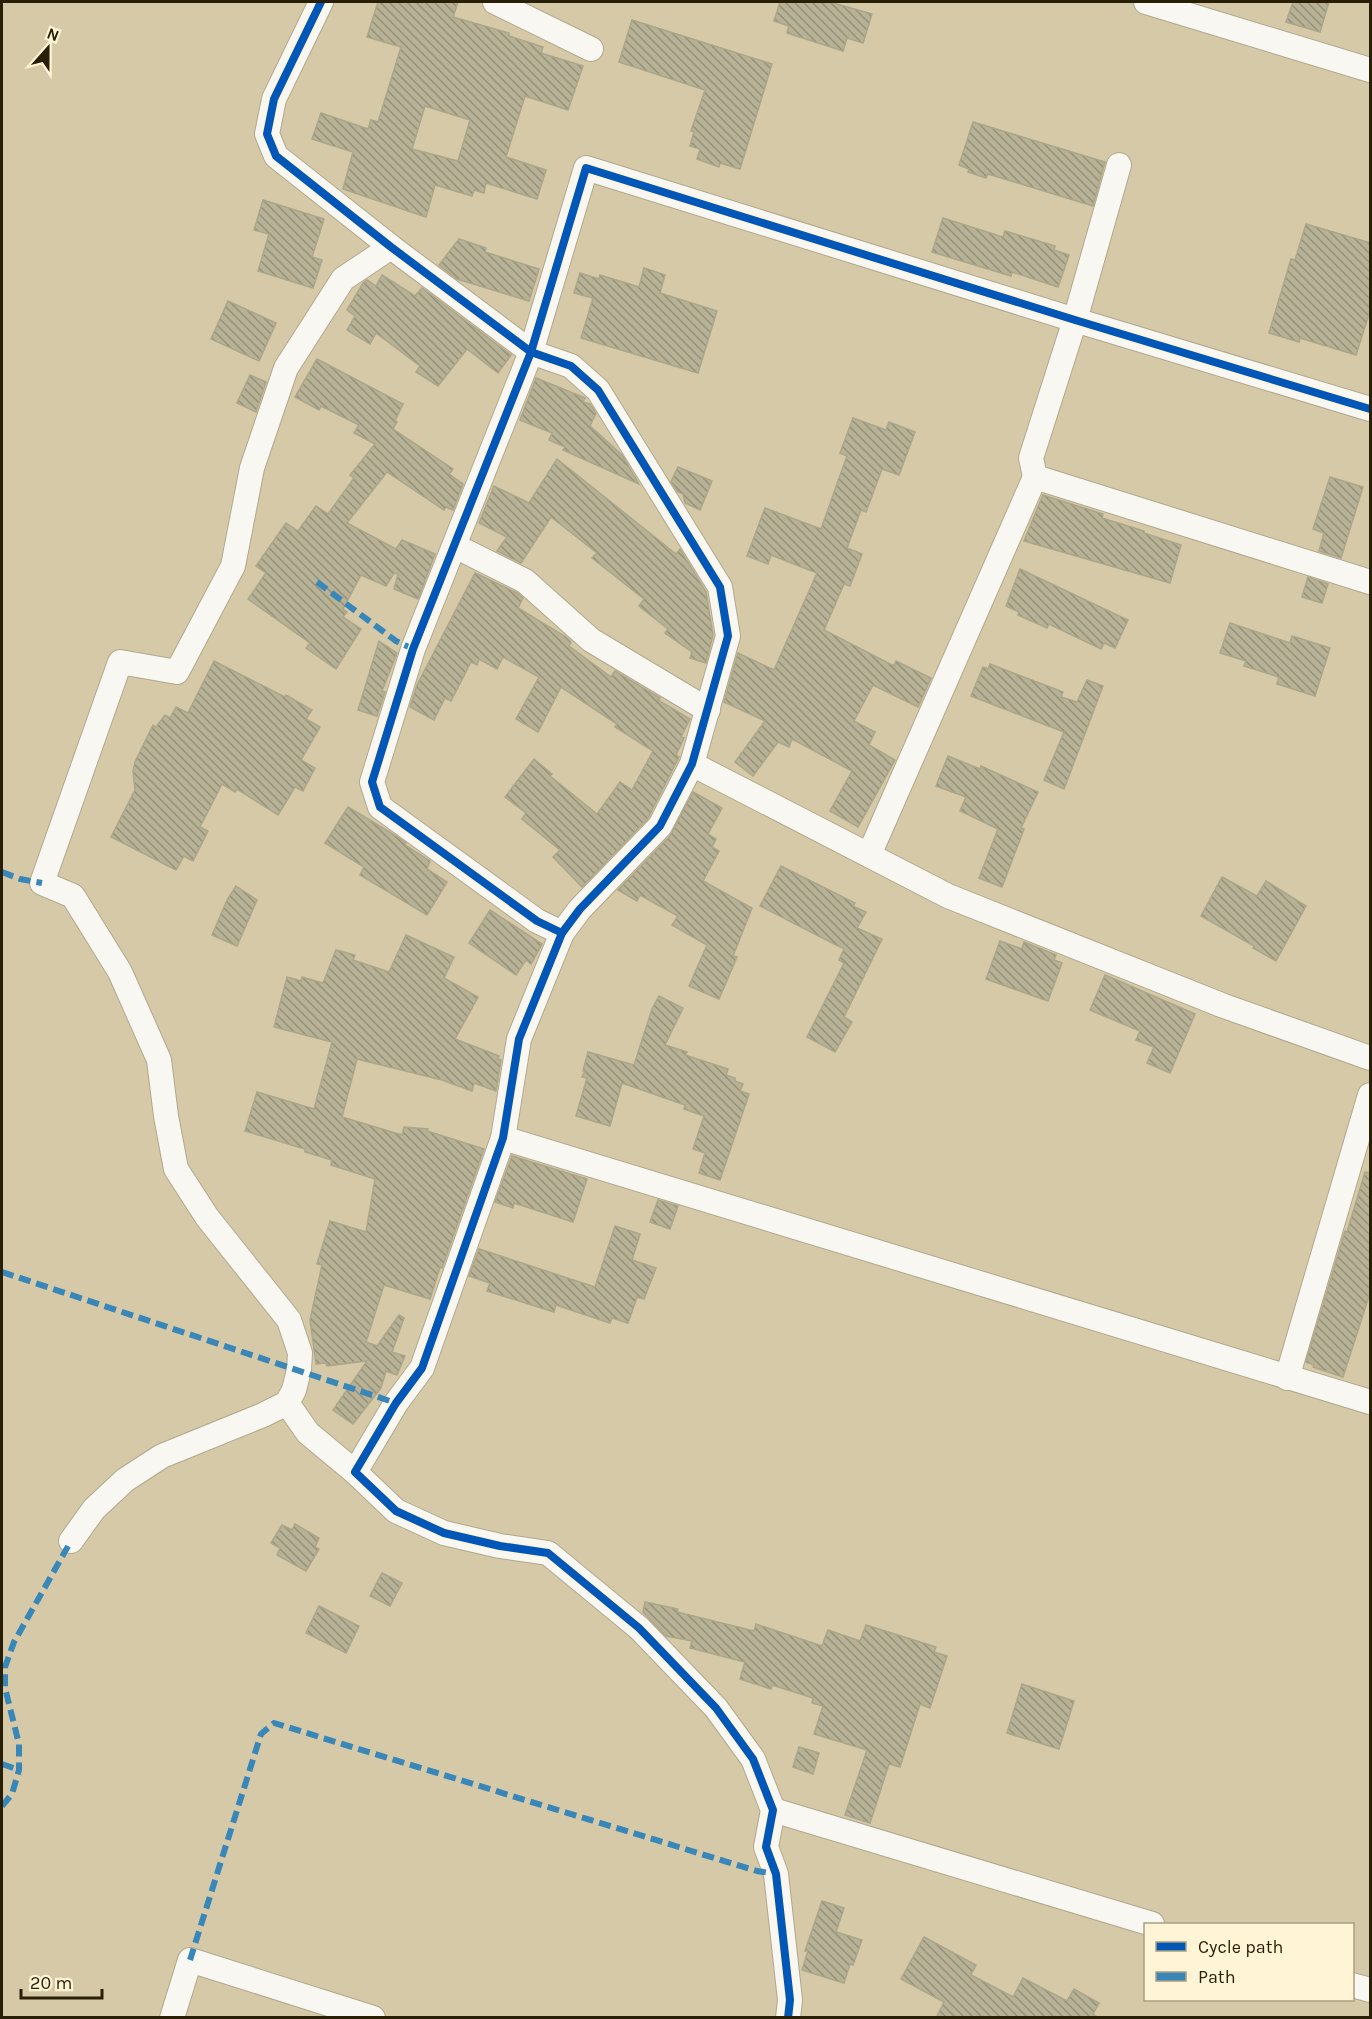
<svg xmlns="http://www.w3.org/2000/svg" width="1372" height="2019" viewBox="0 0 1372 2019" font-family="Karla,sans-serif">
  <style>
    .building { fill: url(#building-back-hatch); stroke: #aba68a; stroke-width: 1.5; fill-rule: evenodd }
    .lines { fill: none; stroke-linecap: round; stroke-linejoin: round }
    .minor-casing { stroke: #b1a88d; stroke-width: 26 }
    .minor { stroke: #f9f7f2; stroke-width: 24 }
    .quiet { stroke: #3986b9; stroke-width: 6; stroke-dasharray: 12 6; stroke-linecap: butt }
    .cycleway-casing { stroke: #fff4d5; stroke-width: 11 }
    .cycleway { stroke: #0057b8; stroke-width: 8 }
  </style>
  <defs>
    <pattern id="building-back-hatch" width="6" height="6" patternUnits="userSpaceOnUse" patternTransform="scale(1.5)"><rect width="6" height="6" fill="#b7b296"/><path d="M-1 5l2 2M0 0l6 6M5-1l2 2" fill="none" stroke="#959078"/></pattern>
  </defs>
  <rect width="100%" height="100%" fill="#d5c9a7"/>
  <g class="building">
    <path d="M 378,2 L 458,2 L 453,17 L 509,33 L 509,36 L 543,47 L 541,53 L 583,66 L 568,110 L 525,96 L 506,157 L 546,170 L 537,199 L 486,183 L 484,193 L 474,190 L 472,196 L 435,185 L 426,217 L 343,189 L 353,152 L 312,139 L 321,113 L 368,129 L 371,120 L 378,122 L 401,47 L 367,37 ZM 425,106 L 470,120 L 458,161 L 412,149 Z"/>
    <path d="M 780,2 L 830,2 L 872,14 L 863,43 L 847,38 L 843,51 L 787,33 L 789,26 L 774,21 Z"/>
    <path d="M 1293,2 L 1329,2 L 1320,32 L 1286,22 Z"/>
    <path d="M 632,20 L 772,64 L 740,169 L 720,163 L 719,167 L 697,159 L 700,149 L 690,146 L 694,132 L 691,131 L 705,90 L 619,62 Z"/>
    <path d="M 973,122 L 1105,162 L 1093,206 L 988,174 L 986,178 L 968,172 L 969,169 L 959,165 Z"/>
    <path d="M 263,200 L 324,219 L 312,257 L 322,260 L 313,288 L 258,271 L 269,234 L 254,230 Z"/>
    <path d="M 943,218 L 1003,237 L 1005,231 L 1055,246 L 1054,250 L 1069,255 L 1058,287 L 1012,272 L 1011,276 L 932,252 Z"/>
    <path d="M 1306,224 L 1371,243 L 1371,308 L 1356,355 L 1300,338 L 1299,342 L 1269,333 L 1291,259 L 1295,260 Z"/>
    <path d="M 459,239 L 486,248 L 485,252 L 539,269 L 529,301 L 457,279 L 439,265 Z"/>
    <path d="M 644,268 L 665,275 L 660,293 L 717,311 L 698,373 L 581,338 L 593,298 L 574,293 L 580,273 L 599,279 L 600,275 L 639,287 Z"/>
    <path d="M 382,275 L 415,296 L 422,288 L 511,355 L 498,373 L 467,349 L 438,386 L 416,372 L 420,366 L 376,333 L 370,344 L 347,330 L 355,316 L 347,310 L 363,283 L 367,280 L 376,286 Z"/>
    <path d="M 228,301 L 276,323 L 259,361 L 211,339 Z"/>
    <path d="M 317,359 L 403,404 L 395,421 L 397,422 L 393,429 L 453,469 L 449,474 L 463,484 L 453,510 L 446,507 L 444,510 L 387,472 L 347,523 L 396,549 L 402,540 L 435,554 L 418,599 L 394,589 L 398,574 L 394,573 L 386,586 L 361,575 L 343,609 L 347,612 L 343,617 L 361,629 L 336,669 L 306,648 L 310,643 L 248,599 L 266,573 L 256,566 L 286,523 L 298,531 L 316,506 L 328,514 L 354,478 L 350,475 L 375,444 L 354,433 L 359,425 L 321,406 L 319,410 L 295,397 Z"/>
    <path d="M 250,375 L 266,382 L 256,412 L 237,403 Z"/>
    <path d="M 536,378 L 585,398 L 583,402 L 590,404 L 596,413 L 590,426 L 622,455 L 639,484 L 563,450 L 565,447 L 549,440 L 552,433 L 520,420 Z"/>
    <path d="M 853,418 L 886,430 L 889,422 L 915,432 L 899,475 L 882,469 L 866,512 L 861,510 L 847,548 L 862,554 L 850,586 L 844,584 L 824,630 L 894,666 L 896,661 L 931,678 L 918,707 L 873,685 L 854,721 L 875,732 L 869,745 L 895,760 L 858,827 L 830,811 L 852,771 L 792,739 L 789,747 L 778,742 L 753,776 L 735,762 L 765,721 L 724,702 L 738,653 L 774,670 L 817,573 L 771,555 L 768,564 L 747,556 L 765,508 L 821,529 L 847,456 L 840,453 Z"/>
    <path d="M 557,459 L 676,554 L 680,549 L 706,592 L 713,635 L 706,663 L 690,658 L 692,652 L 665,633 L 668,629 L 639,606 L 644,599 L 592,558 L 597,553 L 551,517 L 521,563 L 497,551 L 507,537 L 479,523 L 494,486 L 529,503 Z"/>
    <path d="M 678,467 L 712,481 L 700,510 L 685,503 L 683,494 L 678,492 L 671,482 Z"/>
    <path d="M 1330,477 L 1363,487 L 1341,558 L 1319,551 L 1324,533 L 1313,529 Z"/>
    <path d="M 1043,495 L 1103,514 L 1102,518 L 1144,531 L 1144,533 L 1181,545 L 1170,583 L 1024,541 Z"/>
    <path d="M 1020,569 L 1128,620 L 1115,648 L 1104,643 L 1101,649 L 1049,624 L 1047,628 L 1018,615 L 1019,612 L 1006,606 Z"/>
    <path d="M 475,573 L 517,593 L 523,598 L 518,608 L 566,637 L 571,642 L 569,646 L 611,677 L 615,671 L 660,698 L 658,700 L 690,719 L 681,737 L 684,738 L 676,755 L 679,757 L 648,818 L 582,887 L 553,857 L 560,850 L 522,819 L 526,813 L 505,797 L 534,759 L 552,774 L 550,776 L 597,814 L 620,782 L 632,790 L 653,751 L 615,727 L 617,724 L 561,687 L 538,732 L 516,719 L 539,677 L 503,657 L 497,669 L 479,659 L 477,665 L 471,662 L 451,701 L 445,698 L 434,720 L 410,707 L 417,685 Z"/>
    <path d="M 1308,577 L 1328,584 L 1322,603 L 1302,597 Z"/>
    <path d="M 1230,623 L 1290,643 L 1292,636 L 1330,648 L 1315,696 L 1277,684 L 1279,677 L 1244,666 L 1246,661 L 1220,653 Z"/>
    <path d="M 379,641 L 397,653 L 382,691 L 385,692 L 377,716 L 358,710 Z"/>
    <path d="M 214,661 L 285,697 L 286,695 L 312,710 L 306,719 L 320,727 L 301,760 L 315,768 L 303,791 L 295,787 L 278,815 L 237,789 L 235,792 L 222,784 L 200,827 L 208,831 L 193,861 L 184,856 L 176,870 L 111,837 L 135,790 L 133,771 L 135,762 L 153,725 L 156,727 L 165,715 L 170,718 L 176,707 L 188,713 Z"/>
    <path d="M 990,664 L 1063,692 L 1061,697 L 1077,702 L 1087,680 L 1103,686 L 1064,789 L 1044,780 L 1064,732 L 971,696 L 983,667 L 988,669 Z"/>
    <path d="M 948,756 L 980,769 L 981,766 L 1038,792 L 1021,828 L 1024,829 L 1002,887 L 979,878 L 998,829 L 960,811 L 966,797 L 936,786 Z"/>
    <path d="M 693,792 L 722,808 L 708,834 L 716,839 L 712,847 L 719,851 L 703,881 L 752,908 L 733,956 L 737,957 L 719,999 L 689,986 L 707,945 L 672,925 L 678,916 L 640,895 L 637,901 L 618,890 L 670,836 Z"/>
    <path d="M 348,807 L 396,836 L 406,843 L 405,845 L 430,861 L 427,869 L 447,882 L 427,915 L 360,875 L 364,867 L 325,843 Z"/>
    <path d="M 781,866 L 855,903 L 853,906 L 866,912 L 857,928 L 882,939 L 844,1017 L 852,1022 L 835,1052 L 807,1037 L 844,963 L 839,960 L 844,949 L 760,906 Z"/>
    <path d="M 1222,877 L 1257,896 L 1266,881 L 1306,906 L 1276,961 L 1253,948 L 1254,946 L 1201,916 Z"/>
    <path d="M 236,886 L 257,900 L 237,946 L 212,935 L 227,900 Z"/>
    <path d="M 490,910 L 542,944 L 531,964 L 526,960 L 516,975 L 469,943 Z"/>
    <path d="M 406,935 L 454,957 L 444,978 L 478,997 L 455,1039 L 499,1056 L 498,1059 L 501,1060 L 496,1091 L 474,1083 L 472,1091 L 442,1080 L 357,1059 L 342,1117 L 402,1135 L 404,1127 L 428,1129 L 427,1131 L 484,1149 L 442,1268 L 440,1267 L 430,1299 L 384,1285 L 366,1342 L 377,1346 L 399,1315 L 404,1318 L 392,1352 L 405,1356 L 397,1375 L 386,1371 L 381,1388 L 353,1424 L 333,1410 L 367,1361 L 327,1366 L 326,1363 L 316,1364 L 310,1320 L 322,1265 L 317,1264 L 330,1221 L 366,1232 L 375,1179 L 331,1165 L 332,1160 L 305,1152 L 305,1149 L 245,1131 L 257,1092 L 314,1109 L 332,1042 L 274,1027 L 287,977 L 301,981 L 302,977 L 323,983 L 336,950 L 355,955 L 353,960 L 389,972 Z"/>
    <path d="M 1000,941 L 1022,949 L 1024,942 L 1056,955 L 1054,960 L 1062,963 L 1048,1001 L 986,979 Z"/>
    <path d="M 1105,975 L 1195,1014 L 1170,1073 L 1147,1063 L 1154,1047 L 1136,1040 L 1140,1031 L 1090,1010 Z"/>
    <path d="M 659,996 L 683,1008 L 665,1045 L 687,1052 L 685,1055 L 728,1069 L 726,1075 L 735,1078 L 735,1081 L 743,1084 L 740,1091 L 749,1094 L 720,1180 L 699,1173 L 705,1153 L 693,1149 L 704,1116 L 684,1109 L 685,1105 L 622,1083 L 610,1126 L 576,1116 L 587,1078 L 582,1077 L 585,1071 L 583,1071 L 588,1052 L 634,1065 L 652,1009 Z"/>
    <path d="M 512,1156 L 587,1179 L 573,1222 L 514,1203 L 513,1208 L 495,1202 Z"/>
    <path d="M 1365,1172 L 1371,1173 L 1371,1290 L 1343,1377 L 1313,1367 L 1314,1365 L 1306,1362 L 1345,1231 L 1347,1232 Z"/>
    <path d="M 658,1200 L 678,1206 L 670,1229 L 650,1222 Z"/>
    <path d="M 615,1226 L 640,1234 L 632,1260 L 656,1268 L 644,1299 L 637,1297 L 628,1323 L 612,1318 L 610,1323 L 556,1305 L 554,1312 L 487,1291 L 490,1283 L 469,1276 L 479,1249 L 595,1287 Z"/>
    <path d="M 295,1524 L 319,1538 L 315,1547 L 319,1549 L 306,1571 L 277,1555 L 280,1548 L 271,1543 L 282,1525 L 292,1530 Z"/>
    <path d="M 382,1573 L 402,1583 L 390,1606 L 370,1596 Z"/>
    <path d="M 645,1602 L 678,1609 L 677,1612 L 754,1631 L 756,1624 L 822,1646 L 828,1630 L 860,1641 L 866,1625 L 936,1647 L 934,1652 L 947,1656 L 930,1708 L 920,1704 L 900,1767 L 889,1764 L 870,1823 L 845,1815 L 867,1750 L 814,1734 L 823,1706 L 812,1703 L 813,1698 L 772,1685 L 771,1689 L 740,1679 L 745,1662 L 690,1648 L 692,1641 L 666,1636 L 643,1612 Z"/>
    <path d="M 319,1606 L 359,1626 L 346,1653 L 306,1633 Z"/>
    <path d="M 1022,1684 L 1074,1701 L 1059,1749 L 1007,1733 Z"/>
    <path d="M 799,1747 L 819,1753 L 813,1774 L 793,1767 Z"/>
    <path d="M 822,1901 L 844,1908 L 836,1932 L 862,1940 L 853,1965 L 850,1964 L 844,1983 L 802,1970 L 808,1951 L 805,1951 Z"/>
    <path d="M 924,1937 L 976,1965 L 971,1975 L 1013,1997 L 1023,1978 L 1067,2001 L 1074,1989 L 1099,2003 L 1093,2014 L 1099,2018 L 936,2018 L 944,2002 L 901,1979 Z"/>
  </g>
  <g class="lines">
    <defs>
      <g id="minor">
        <path d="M 321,2 L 274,99 L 267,134 L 276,156 L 391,247 L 531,352 L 571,366 L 598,390 L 720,587 L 728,636 L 692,764 L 660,826 L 580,909 L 562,933 L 519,1039 L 503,1138 L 422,1368 L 396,1403 L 355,1472 L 396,1511 L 444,1533 L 500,1546 L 548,1553 L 639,1628 L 716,1708 L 753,1759 L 773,1810 L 766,1847 L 776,1874 L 790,2000 L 788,2018"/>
        <path d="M 495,2 L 591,49"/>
        <path d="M 1146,2 L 1370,70"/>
        <path d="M 1119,165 L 1075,320 L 1031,458 L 1035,477 L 1370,582"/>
        <path d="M 455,546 L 525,581 L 591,640 L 708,710"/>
        <path d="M 692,764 L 948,896 L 1224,1006 L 1370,1058"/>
        <path d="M 869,855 L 1035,477"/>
        <path d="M 562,933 L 537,921 L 380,807 L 372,782 L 413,649 L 531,352 L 586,168 L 1075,320 L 1370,409"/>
        <path d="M 503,1138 L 1370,1402"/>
        <path d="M 1287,1378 L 1370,1095"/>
        <path d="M 287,1403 L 308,1433 L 355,1472"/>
        <path d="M 71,1541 L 94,1509 L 125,1480 L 162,1456 L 263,1415 L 287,1403 L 294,1390 L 299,1370 L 300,1353 L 289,1320 L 207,1217 L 176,1169 L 166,1116 L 159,1060 L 120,972 L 73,896 L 42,883 L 120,662 L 177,672 L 233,566 L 252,468 L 286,368 L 343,279 L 391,247"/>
        <path d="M 773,1810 L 1152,1924"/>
        <path d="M 1352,1985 L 1370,1990"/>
        <path d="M 172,2018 L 190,1960 L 373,2018"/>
      </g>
    </defs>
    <use href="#minor" class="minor-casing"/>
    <use href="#minor" class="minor"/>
    <g class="quiet">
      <path d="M 317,582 L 396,641 L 413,649"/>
      <path d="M 2,872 L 20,879 L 42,883"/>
      <path d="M 2,1272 L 396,1403"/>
      <path d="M 2,1764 L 19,1770"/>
      <path d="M 2,1806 L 12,1794 L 19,1770 L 19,1744 L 5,1688 L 5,1667 L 14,1642 L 71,1541"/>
      <path d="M 190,1960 L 261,1734 L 274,1723 L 757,1871 L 776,1874"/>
    </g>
    <defs>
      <g id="cycleway">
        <path d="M 321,2 L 274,99 L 267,134 L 276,156 L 391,247 L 531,352 L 571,366 L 598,390 L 720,587 L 728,636 L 692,764 L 660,826 L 580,909 L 562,933 L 519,1039 L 503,1138 L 422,1368 L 396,1403 L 355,1472 L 396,1511 L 444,1533 L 500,1546 L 548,1553 L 639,1628 L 716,1708 L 753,1759 L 773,1810 L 766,1847 L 776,1874 L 790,2000 L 788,2018"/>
        <path d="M 562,933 L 537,921 L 380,807 L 372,782 L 413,649 L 531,352 L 586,168 L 1075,320 L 1370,409"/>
      </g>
    </defs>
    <use href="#cycleway" class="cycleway-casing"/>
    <use href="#cycleway" class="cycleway"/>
  </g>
  <rect width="1372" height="2019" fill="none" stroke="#281f06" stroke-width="6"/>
  <rect x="1144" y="1923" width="210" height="78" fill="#fff4d5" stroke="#a99f82" stroke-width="1.5"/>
  <rect x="1156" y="1942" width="30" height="9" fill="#0057b8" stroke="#a99f82" stroke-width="1.5"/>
  <text x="1198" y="1953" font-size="18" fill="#281f06">Cycle path</text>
  <rect x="1156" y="1972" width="30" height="9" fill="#3986b9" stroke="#a99f82" stroke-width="1.5"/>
  <text x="1198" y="1983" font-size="18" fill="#281f06">Path</text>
  <g transform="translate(48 48) rotate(21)" stroke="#fff4d5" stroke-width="4.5" paint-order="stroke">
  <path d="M0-4.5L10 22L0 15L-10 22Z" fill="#281f06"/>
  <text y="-9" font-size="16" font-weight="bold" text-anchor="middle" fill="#281f06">N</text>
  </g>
  <path d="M21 1989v9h81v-9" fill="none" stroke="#281f06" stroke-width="3"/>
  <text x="30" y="1989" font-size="18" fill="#281f06" stroke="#fff4d5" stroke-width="4.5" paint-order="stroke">20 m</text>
</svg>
